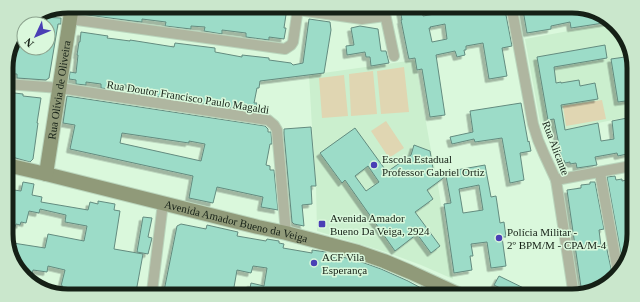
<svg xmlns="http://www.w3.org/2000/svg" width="640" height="302" viewBox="0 0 640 302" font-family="Georgia,serif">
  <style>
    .built { fill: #cbefce }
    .green { fill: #e0d6b2 }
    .building { fill: #9cdcc8; stroke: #638b7f; fill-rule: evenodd; filter: url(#shadow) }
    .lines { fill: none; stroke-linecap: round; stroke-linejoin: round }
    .minor-casing { stroke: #bad5bc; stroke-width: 12 }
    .secondary-casing { stroke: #bad5bc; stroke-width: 16 }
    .minor { stroke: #afb6a0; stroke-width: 10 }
    .secondary { stroke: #909a79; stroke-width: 14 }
    .poi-dot { fill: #4a3fb5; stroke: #daf8dc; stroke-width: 1.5 }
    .labels { text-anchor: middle; stroke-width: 3; stroke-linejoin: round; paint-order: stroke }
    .street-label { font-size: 11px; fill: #152016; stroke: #daf8dc }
    .poi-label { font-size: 11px; fill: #152016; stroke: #daf8dc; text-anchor: start }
    .rim { fill: none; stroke: #152016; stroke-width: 5 }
  </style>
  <defs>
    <filter id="shadow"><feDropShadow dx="-3.5" dy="3.5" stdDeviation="0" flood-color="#0004"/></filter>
  </defs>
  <rect width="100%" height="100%" fill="#daf8dc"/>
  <g class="built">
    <path d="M 612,23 L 621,30 L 633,60 L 632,116 L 545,134 L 541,127 L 525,39 Z"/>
    <path d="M 415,60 L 430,145 L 437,179 L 453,279 L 421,265 L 386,252 L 317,231 L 316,186 L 312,127 L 309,75 Z"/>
  </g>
  <g class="green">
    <path d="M 404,67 L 409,112 L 381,114 L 377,71 Z"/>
    <path d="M 373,71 L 377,114 L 351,116 L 349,74 Z"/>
    <path d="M 344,75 L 348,116 L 322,118 L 319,78 Z"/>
    <path d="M 602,100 L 606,119 L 566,126 L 563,106 Z"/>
    <path d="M 386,121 L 404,148 L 389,158 L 371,131 Z"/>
  </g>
  <g class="building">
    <path d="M 88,6 L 287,8 L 284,28 L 286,28 L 284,39 L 269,37 L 269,40 L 246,37 L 246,33 L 222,30 L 222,34 L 204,31 L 205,27 L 191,26 L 191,29 L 165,26 L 166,22 L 142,19 L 142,22 L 133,21 L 86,15 Z"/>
    <path d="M 400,9 L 422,9 L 423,16 L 452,11 L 451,10 L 490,10 L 490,12 L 499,10 L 505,10 L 512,46 L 502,48 L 507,76 L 489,79 L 483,43 L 466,46 L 466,50 L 464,50 L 465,55 L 457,57 L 455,51 L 436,55 L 445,115 L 430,117 L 422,69 L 417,70 L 415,58 L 409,59 L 408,55 L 401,20 L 402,20 ZM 445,24 L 447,39 L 432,42 L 429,28 L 431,28 L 430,27 Z"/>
    <path d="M 523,10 L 578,11 L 577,13 L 596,11 L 610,22 L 571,28 L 570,22 L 551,26 L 551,29 L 527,33 Z"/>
    <path d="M 43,17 L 61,18 L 61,24 L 58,24 L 49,78 L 46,80 L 17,78 L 17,74 L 6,74 L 6,64 L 24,28 L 24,48 L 48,48 L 48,24 L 42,24 Z"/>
    <path d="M 309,19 L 330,22 L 331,30 L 324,73 L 260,81 L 259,88 L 257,88 L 254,103 L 257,103 L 256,112 L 134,93 L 135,86 L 117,84 L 116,90 L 101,88 L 101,84 L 86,82 L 86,85 L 76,84 L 76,80 L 69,79 L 70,72 L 76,73 L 78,55 L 77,55 L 79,42 L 80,42 L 81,32 L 108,36 L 107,38 L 115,39 L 130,41 L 130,40 L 174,47 L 175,43 L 215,48 L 215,52 L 242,57 L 242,55 L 269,58 L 269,60 L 291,63 L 293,65 L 303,63 Z"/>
    <path d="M 360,26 L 378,29 L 381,51 L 386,51 L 389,63 L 371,66 L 370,57 L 366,57 L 365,52 L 347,55 L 346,46 L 354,45 L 351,28 Z"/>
    <path d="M 605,45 L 607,58 L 554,67 L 556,83 L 561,82 L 561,83 L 579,80 L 580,86 L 595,83 L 598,99 L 561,105 L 565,130 L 598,123 L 601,141 L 614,139 L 612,121 L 632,117 L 631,153 L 618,156 L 617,153 L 595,157 L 597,165 L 577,168 L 576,163 L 570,164 L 570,162 L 565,163 L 564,160 L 562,161 L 554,119 L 548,120 L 537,57 Z"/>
    <path d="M 632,56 L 633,60 L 633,100 L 618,102 L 611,59 Z"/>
    <path d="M 6,92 L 23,94 L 23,96 L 41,98 L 37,123 L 38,123 L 33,159 L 30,162 L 12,157 L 13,145 L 7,144 Z"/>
    <path d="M 67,96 L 265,126 L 268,129 L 268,132 L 271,132 L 272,144 L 270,144 L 266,165 L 270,166 L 270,170 L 274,170 L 278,210 L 261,207 L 263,197 L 217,187 L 213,203 L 189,198 L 193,176 L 70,149 L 75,125 L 63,123 ZM 122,133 L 189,143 L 189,141 L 205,144 L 201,161 L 120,143 Z"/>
    <path d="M 521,103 L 528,142 L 529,141 L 531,151 L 520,153 L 524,180 L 510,183 L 502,138 L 475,142 L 474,139 L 452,144 L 450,137 L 473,132 L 470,111 Z"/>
    <path d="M 311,127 L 316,186 L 311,186 L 312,204 L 302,205 L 304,226 L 294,224 L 292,222 L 284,134 L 284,129 Z"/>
    <path d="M 355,128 L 387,172 L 411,155 L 414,145 L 430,151 L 434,174 L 485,165 L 491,197 L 496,196 L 500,223 L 504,222 L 506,237 L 502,237 L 506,266 L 491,268 L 487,242 L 471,244 L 473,256 L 470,256 L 472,270 L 454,273 L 444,204 L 451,203 L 446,176 L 427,190 L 433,199 L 415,212 L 440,246 L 431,253 L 417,234 L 395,251 L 345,180 L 342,183 L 320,153 ZM 368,166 L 379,182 L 366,191 L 355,176 ZM 479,185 L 483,210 L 463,213 L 459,189 Z"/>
    <path d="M 615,176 L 616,180 L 622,179 L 622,181 L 631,179 L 629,258 L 623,265 L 607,177 Z"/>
    <path d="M 23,182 L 34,184 L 32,195 L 42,197 L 41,202 L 88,210 L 90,202 L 98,204 L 98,201 L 115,204 L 114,210 L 120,211 L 114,249 L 143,254 L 136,292 L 79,291 L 62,287 L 63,286 L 61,286 L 65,270 L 48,266 L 47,272 L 33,270 L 30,281 L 19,272 L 11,254 L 13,243 L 45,248 L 48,234 L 84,241 L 87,226 L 65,222 L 66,215 L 40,209 L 39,213 L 29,211 L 26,223 L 21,222 L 20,225 L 16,224 L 15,227 L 7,226 L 7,189 L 21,191 Z"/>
    <path d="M 590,182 L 595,182 L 604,229 L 599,230 L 601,246 L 606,245 L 612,273 L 614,277 L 607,285 L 582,294 L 567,190 L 581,188 L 581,185 L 590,184 Z"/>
    <path d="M 143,217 L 152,218 L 148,237 L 152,238 L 148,254 L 137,252 Z"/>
    <path d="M 181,224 L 206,229 L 207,225 L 238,232 L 237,236 L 266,241 L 267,239 L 279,241 L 279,243 L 284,244 L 283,248 L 312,253 L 312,250 L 326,252 L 325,256 L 342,259 L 342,257 L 356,260 L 381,269 L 408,281 L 421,288 L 421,287 L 439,295 L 277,293 L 267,290 L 267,293 L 249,293 L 251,283 L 264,286 L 267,268 L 253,266 L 251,273 L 237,270 L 233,293 L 169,292 L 164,291 L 177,226 Z"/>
    <path d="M 499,276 L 540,296 L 511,295 L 501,290 L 502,289 L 494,285 Z"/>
  </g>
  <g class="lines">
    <defs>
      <g id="minor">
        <path d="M 384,9 L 394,56"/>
        <path d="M 298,10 L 362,19 L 385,16"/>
        <path d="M 512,10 L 533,124 L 538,140 L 544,154 L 556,180 L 574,296"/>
        <path d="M 56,11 L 71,12"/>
        <path d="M 70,19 L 285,49 L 291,45 L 293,42 L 298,8"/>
        <path d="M 6,84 L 60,88 L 268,120 L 274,125 L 277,130 L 286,233"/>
        <path d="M 600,173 L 618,272"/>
        <path d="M 556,180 L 631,166"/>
        <path d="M 152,292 L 163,203"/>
      </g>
      <g id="secondary">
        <path id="s1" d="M 7,165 L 46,174 L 258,227 L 286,233 L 358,252 L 384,261 L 410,272 L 460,295"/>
        <path id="s2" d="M 46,174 L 72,6"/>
      </g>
    </defs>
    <use href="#minor" class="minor-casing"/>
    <use href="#secondary" class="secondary-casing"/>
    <use href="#minor" class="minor"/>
    <use href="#secondary" class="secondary"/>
  </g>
  <g class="poi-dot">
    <circle cx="374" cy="165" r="4"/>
    <rect x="318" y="220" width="8" height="8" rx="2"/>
    <circle cx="499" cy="238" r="4"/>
    <circle cx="314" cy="263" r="4"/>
  </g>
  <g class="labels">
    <g class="street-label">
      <text dy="4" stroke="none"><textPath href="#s2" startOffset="85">Rua Olívia de Oliveira</textPath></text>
      <text transform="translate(188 97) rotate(9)" y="4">Rua Doutor Francisco Paulo Magaldi</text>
      <text transform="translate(556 148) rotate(69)" y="4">Rua Alicante</text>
      <text dy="4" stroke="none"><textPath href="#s1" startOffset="236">Avenida Amador Bueno da Veiga</textPath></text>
    </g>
    <g class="poi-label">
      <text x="382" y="163">Escola Estadual<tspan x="382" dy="13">Professor Gabriel Ortiz</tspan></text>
      <text x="330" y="222">Avenida Amador<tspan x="330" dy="13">Bueno Da Veiga, 2924</tspan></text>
      <text x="507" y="236">Polícia Militar -<tspan x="507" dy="13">2º BPM/M - CPA/M-4</tspan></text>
      <text x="322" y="261">ACF Vila<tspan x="322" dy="13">Esperança</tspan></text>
    </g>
  </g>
  <path d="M0 0H640V302H0ZM68 13H572A55 55 0 0 1 627 68V234A55 55 0 0 1 572 289H68A55 55 0 0 1 13 234V68A55 55 0 0 1 68 13Z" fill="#cae7cc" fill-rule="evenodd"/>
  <path class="rim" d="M68 13H572A55 55 0 0 1 627 68V234A55 55 0 0 1 572 289H68A55 55 0 0 1 13 234V68A55 55 0 0 1 68 13Z"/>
  <g transform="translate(36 36) rotate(226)"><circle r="19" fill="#daf8dc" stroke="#8ba28d"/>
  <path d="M0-3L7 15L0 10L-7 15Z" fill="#4a3fb5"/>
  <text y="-6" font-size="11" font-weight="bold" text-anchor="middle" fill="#152016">N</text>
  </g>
</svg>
